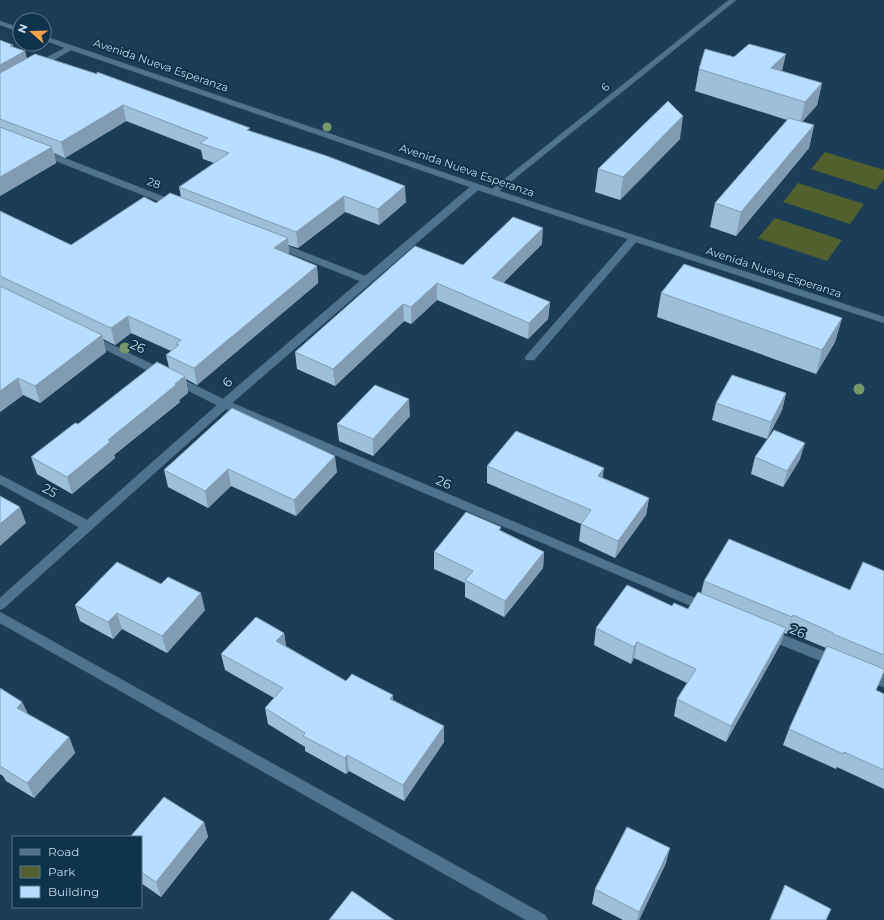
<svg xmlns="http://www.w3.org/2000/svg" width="884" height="920" viewBox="0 0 884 920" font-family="Montserrat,sans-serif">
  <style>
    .green { fill: #51602d }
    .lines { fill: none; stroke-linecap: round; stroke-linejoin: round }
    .minor-casing { stroke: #3b5a70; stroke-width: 1 }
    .minor { fill: #4f738f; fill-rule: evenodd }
    .tree { fill: #769768 }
    .wall { fill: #9dbfda }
    .shaded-wall { fill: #809bb2 }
    .building { fill: #b7defe; stroke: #809bb2 }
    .labels { text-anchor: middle; stroke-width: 4; stroke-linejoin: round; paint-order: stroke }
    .far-street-label { font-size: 11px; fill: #c5d9e8; stroke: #0f334c }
    .street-label { font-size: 13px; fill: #c5d9e8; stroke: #0f334c }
  </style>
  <rect width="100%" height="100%" fill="#1b3d57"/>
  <g class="green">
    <path d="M 825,152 L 884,170 L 884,179 L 876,190 L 811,169 Z"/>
    <path d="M 798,183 L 864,204 L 850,224 L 783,202 Z"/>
    <path d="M 775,218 L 842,240 L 827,261 L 758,238 Z"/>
  </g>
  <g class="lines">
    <defs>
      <g id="minor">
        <path d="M 729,0 L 736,0 L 499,191 L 884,317 L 884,323 L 636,242 L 534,360 L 526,360 L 525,358 L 526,356 L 628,239 L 478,190 L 232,403 L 709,604 L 711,607 L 709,610 L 705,612 L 701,610 L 226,409 L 4,608 L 0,610 L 0,598 L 79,527 L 0,484 L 0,475 L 87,520 L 217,405 L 88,341 L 87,339 L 88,337 L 96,337 L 223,399 L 360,281 L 272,246 L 270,244 L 272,242 L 278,242 L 365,276 L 470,187 L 71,50 L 40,68 L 34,68 L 34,64 L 65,48 L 44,40 L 44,36 L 492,189 Z"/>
        <path d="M 0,21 L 20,28 L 20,32 L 0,25 Z"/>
        <path d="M 38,150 L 44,150 L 177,202 L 178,204 L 174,207 L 171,206 L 38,154 L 37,152 Z"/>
        <path d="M 0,612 L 545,915 L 548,920 L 526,920 L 0,623 Z"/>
        <path d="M 768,629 L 841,658 L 842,662 L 841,666 L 836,667 L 764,638 L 762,634 L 764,630 Z"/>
        <path d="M 866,670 L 884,676 L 884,687 L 861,679 L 860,675 L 861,671 Z"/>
      </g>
    </defs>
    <use href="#minor" class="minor-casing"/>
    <use href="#minor" class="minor"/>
  </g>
  <g class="tree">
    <circle cx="327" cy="127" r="4.5"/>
    <circle cx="125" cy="348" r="5.5"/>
    <circle cx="859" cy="389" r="5.5"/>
  </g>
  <g class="wall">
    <path d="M 0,40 L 14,48 L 27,59 L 250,131 L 406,202 L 379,225 L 345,212 L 298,248 L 288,245 L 289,255 L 317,266 L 318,283 L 197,385 L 186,379 L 188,393 L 179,400 L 180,402 L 114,455 L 115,458 L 72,494 L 37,474 L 31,457 L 78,424 L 169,368 L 166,355 L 171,351 L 131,333 L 115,345 L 103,339 L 106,352 L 40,403 L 23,395 L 0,412 L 0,211 L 71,245 L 156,203 L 181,197 L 179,187 L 214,163 L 203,159 L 201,150 L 126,121 L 65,158 L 54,153 L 56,163 L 0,196 Z"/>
    <path d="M 699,69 L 782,71 L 822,83 L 817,105 L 802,122 L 814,125 L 809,148 L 736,236 L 710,227 L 715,203 L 787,120 L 695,91 Z"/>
    <path d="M 680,139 L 620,200 L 595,192 L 598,169 Z"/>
    <path d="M 542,244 L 503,283 L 550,302 L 548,319 L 528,339 L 437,300 L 411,324 L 404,321 L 335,386 L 297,369 L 295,352 L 463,265 Z"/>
    <path d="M 661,293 L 842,318 L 835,342 L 816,374 L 657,317 Z"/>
    <path d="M 786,393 L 782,410 L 767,439 L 712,420 L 716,403 Z"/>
    <path d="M 232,408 L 337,472 L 296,516 L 231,486 L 208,508 L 168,487 L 164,470 Z"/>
    <path d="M 410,416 L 373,456 L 339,441 L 337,424 Z"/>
    <path d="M 755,457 L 800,459 L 783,487 L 751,474 Z"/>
    <path d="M 487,466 L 603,478 L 649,498 L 646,515 L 615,558 L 579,541 L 581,524 L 487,483 Z"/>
    <path d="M 501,527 L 500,530 L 544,552 L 543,568 L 504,617 L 465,597 L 465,583 L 434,569 L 434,552 Z"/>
    <path d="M 884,571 L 884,672 L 876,690 L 884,694 L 884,789 L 837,767 L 836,769 L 783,745 L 789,729 L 826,648 L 788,632 L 786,634 L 784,633 L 780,645 L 726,742 L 674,716 L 677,699 L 687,683 L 634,658 L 631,664 L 594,645 L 596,628 L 672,606 L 688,609 L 701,593 L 704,581 L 850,590 Z"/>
    <path d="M 75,605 L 205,610 L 167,653 L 122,629 L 113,639 L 80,621 Z"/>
    <path d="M 284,633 L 286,646 L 346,681 L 393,700 L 444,726 L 444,742 L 404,801 L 349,771 L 346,774 L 305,751 L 305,747 L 268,724 L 265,708 L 274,698 L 225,670 L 221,654 Z"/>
    <path d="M 0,688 L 22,702 L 28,714 L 69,737 L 75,753 L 34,798 L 6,781 L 3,776 L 0,774 Z"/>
    <path d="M 204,822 L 208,837 L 161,897 L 141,883 L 141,837 Z"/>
    <path d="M 666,863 L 639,920 L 623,920 L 592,904 L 595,889 Z"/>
  </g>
  <g class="shaded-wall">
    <path d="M 13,45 L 16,56 L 25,51 L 29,66 L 0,82 L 0,65 L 10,46 Z"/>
    <path d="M 786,54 L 781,76 L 771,68 Z"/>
    <path d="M 822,83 L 817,105 L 800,124 L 805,102 Z"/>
    <path d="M 123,105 L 126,121 L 65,158 L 61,142 Z"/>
    <path d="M 683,116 L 680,139 L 620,200 L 623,177 Z"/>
    <path d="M 814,125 L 809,148 L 736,236 L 741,212 Z"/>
    <path d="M 52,147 L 56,163 L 0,196 L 0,177 Z"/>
    <path d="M 405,186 L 406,202 L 379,225 L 378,209 Z"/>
    <path d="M 344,196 L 345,212 L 298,248 L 296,232 Z"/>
    <path d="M 543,228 L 542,244 L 491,295 L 492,278 Z"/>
    <path d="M 288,238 L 289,255 L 274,248 Z"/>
    <path d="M 317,266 L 318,283 L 197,385 L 194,368 Z"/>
    <path d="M 437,283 L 437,300 L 411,324 L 411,307 Z"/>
    <path d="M 550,302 L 548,319 L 528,339 L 529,323 Z"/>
    <path d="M 403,304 L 404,321 L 335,386 L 333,369 Z"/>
    <path d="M 128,316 L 131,333 L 115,345 L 111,328 Z"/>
    <path d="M 842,318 L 835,342 L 816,374 L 822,350 Z"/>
    <path d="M 102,335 L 106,352 L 40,403 L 35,386 Z"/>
    <path d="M 185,376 L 188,393 L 179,400 L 180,402 L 114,455 L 115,458 L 72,494 L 67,477 L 108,440 Z"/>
    <path d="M 18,378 L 23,395 L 0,412 L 0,391 Z"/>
    <path d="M 786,393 L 782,410 L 767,439 L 771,422 Z"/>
    <path d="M 409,399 L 410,416 L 373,456 L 373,439 Z"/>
    <path d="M 805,443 L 800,459 L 783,487 L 787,471 Z"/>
    <path d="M 335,456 L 337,472 L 296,516 L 294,500 Z"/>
    <path d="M 604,468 L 602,484 L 598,476 Z"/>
    <path d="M 228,469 L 231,486 L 208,508 L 205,491 Z"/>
    <path d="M 649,498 L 646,515 L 615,558 L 618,541 Z"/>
    <path d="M 20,507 L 26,523 L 0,546 L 0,524 Z"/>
    <path d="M 544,552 L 543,568 L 504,617 L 505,601 Z"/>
    <path d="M 201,593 L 205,610 L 167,653 L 162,636 Z"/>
    <path d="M 117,613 L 122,629 L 113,639 L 108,622 Z"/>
    <path d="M 793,615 L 788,632 L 786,634 L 792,617 Z"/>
    <path d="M 786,628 L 780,645 L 726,742 L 731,726 Z"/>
    <path d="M 284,633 L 286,649 L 276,641 Z"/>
    <path d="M 637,642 L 634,658 L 631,664 L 634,647 Z"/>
    <path d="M 393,695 L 393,711 L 390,699 Z"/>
    <path d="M 22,702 L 29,718 L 17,708 Z"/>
    <path d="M 444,726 L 444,742 L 404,801 L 403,785 Z"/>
    <path d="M 69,737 L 75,753 L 34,798 L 27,783 Z"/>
    <path d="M 347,755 L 349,771 L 346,774 L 345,758 Z"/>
    <path d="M 204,822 L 208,837 L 161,897 L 156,882 Z"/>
    <path d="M 670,848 L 666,863 L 639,920 L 637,920 L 639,912 Z"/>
  </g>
  <g class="building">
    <path d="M 0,40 L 13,45 L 10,46 L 25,51 L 0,65 Z"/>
    <path d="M 749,44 L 786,54 L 771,68 L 822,83 L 805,102 L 699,69 L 705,49 L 734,57 Z"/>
    <path d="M 35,54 L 97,74 L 97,72 L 250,128 L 247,130 L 327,156 L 405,186 L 378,209 L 344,196 L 296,232 L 179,187 L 229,153 L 200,143 L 208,138 L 123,105 L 61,142 L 0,119 L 0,73 Z"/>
    <path d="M 668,101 L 683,116 L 623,177 L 598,169 Z"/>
    <path d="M 789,118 L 814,125 L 741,212 L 715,203 Z"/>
    <path d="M 0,127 L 52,147 L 0,177 Z"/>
    <path d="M 170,193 L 288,238 L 274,248 L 317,266 L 194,368 L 166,355 L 179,345 L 176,344 L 181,340 L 128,316 L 111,328 L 0,276 L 0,211 L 71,245 L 144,197 L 156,203 Z"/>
    <path d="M 513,217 L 543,228 L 492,278 L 550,302 L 529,323 L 437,283 L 411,307 L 403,304 L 333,369 L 295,352 L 415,246 L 463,265 Z"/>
    <path d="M 684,264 L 842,318 L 822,350 L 661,293 Z"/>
    <path d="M 0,286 L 102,335 L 35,386 L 18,378 L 0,391 Z"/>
    <path d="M 157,362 L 185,376 L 175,384 L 176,385 L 108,440 L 110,442 L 67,477 L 31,457 L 75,423 L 78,424 Z"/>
    <path d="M 732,375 L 786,393 L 771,422 L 716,403 Z"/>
    <path d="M 375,385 L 409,399 L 373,439 L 337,424 Z"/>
    <path d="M 232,408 L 335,456 L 294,500 L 228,469 L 205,491 L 164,470 Z"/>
    <path d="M 774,430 L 805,443 L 787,471 L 755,457 Z"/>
    <path d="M 516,431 L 604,468 L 598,476 L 649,498 L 618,541 L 581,524 L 591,510 L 487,466 Z"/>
    <path d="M 0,496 L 20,507 L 0,524 Z"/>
    <path d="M 466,512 L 501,527 L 499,530 L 544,552 L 505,601 L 465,580 L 473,571 L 434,552 Z"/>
    <path d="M 729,539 L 850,590 L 863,562 L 884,571 L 884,655 L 833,634 L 833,633 L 793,615 L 792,617 L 704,581 Z"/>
    <path d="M 117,562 L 161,584 L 168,577 L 201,593 L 162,636 L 117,613 L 108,622 L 75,605 Z"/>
    <path d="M 627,585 L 672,606 L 674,603 L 688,609 L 698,592 L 786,628 L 731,726 L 677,699 L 696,669 L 637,642 L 634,647 L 596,628 Z"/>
    <path d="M 256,617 L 284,633 L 276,641 L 346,681 L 352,674 L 393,695 L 390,699 L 444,726 L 403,785 L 347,755 L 345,758 L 303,736 L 305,733 L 265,708 L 283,688 L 221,654 Z"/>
    <path d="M 827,646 L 884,669 L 884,672 L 876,690 L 884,694 L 884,770 L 844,752 L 843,754 L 789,729 Z"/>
    <path d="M 0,688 L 22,702 L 17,708 L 69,737 L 27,783 L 0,766 Z"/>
    <path d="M 164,797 L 204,822 L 156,882 L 141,872 L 141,837 L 130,837 Z"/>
    <path d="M 627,827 L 670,848 L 639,912 L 595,889 Z"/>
    <path d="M 785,885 L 831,909 L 826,920 L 770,920 Z"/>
    <path d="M 352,891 L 394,920 L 329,920 Z"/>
  </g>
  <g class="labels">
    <g class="far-street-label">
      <text transform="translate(161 65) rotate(19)" y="4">Avenida Nueva Esperanza</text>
      <text transform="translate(605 87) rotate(-39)" y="4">6</text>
      <text transform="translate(467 170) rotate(19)" y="4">Avenida Nueva Esperanza</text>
      <text transform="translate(154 183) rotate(21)" y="4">28</text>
      <text transform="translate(774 272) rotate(18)" y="4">Avenida Nueva Esperanza</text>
    </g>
    <g class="street-label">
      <text transform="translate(138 346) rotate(26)" y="5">26</text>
      <text transform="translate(227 382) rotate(-41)" y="5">6</text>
      <text transform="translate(444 482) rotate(23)" y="5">26</text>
      <text transform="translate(50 490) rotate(28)" y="5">25</text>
      <text transform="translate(798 631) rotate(23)" y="5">26</text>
    </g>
  </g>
  <rect x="12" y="836" width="130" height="72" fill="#0f334c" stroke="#58758a"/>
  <rect x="20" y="849" width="20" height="6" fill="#4f738f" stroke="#58758a"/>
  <text x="48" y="856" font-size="12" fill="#c5d9e8">Road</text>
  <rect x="20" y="866" width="20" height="12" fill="#51602d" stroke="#58758a"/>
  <text x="48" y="876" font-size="12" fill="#c5d9e8">Park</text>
  <rect x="20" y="886" width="20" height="12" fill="#b7defe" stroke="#58758a"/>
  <text x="48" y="896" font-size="12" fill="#c5d9e8">Building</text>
  <g transform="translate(32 32) rotate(290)"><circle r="19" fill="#0f334c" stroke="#58758a"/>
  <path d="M0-3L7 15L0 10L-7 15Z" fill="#f7a149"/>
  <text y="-6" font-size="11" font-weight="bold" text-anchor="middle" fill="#c5d9e8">N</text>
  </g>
</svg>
